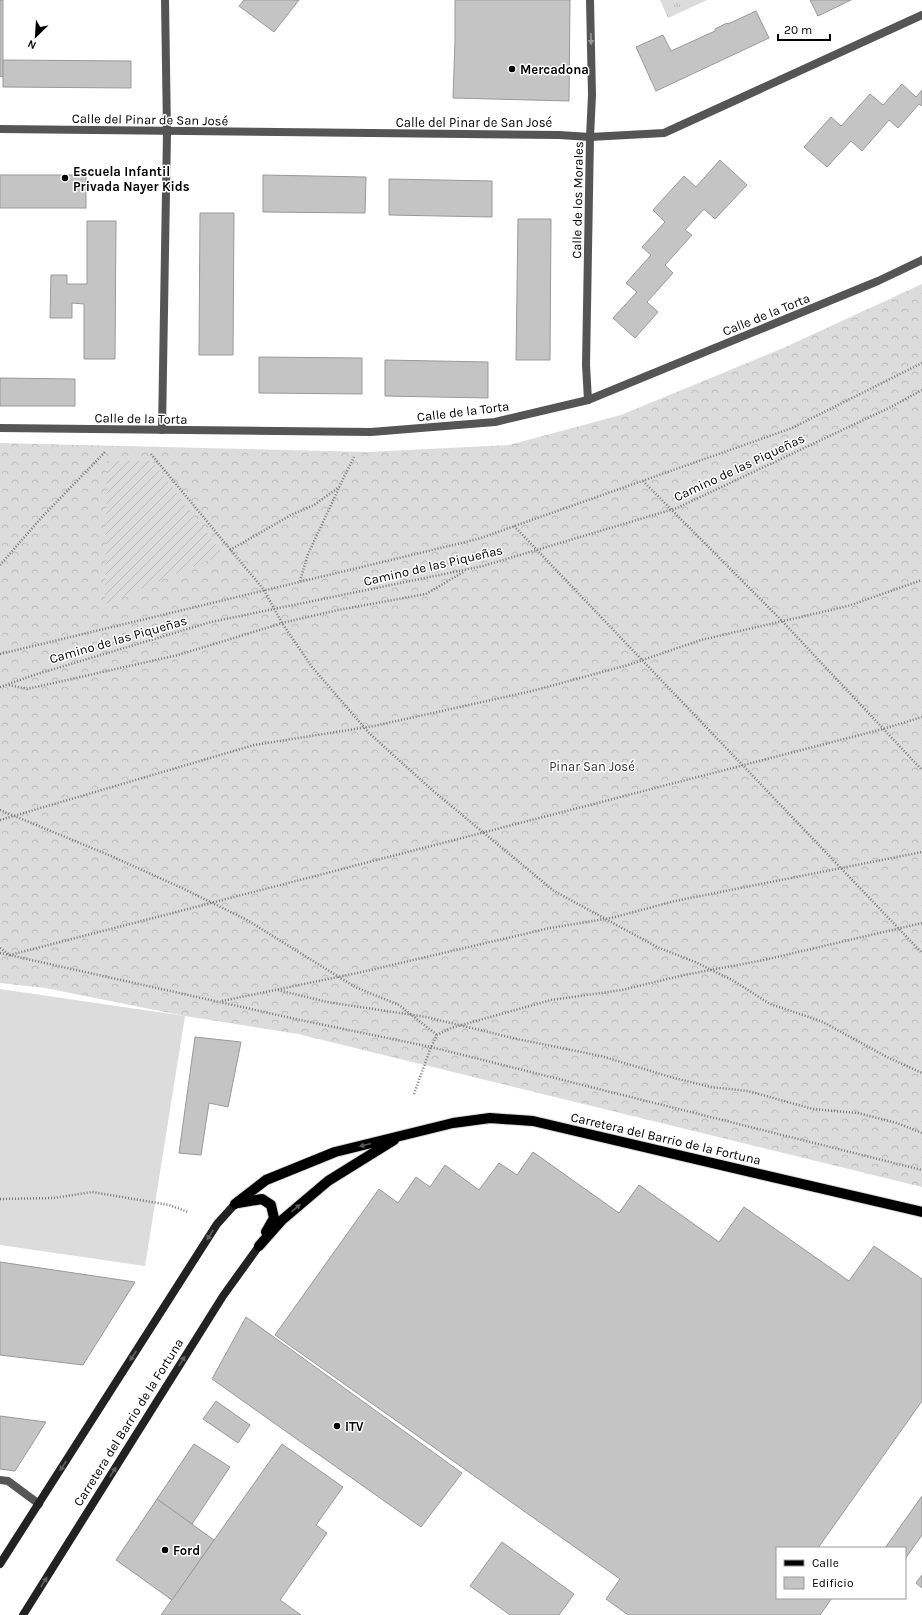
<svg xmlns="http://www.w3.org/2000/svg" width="922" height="1615" viewBox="0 0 922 1615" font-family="Karla,sans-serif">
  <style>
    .grass { fill: url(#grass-tufts) }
    .forest { fill: url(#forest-crowns) }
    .garden { fill: url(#garden-furrows) }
    .pitch { fill: #dcdcdc }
    .building { fill: #c4c4c4; stroke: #999 }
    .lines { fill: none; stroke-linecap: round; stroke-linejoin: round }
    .primary-casing { stroke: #dbdbdb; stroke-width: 12 }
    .path { stroke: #777; stroke-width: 2.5; stroke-dasharray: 1 2; stroke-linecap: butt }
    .service { stroke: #555; stroke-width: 8 }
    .minor { stroke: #555; stroke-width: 8 }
    .secondary { stroke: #222; stroke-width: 8 }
    .primary { stroke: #000; stroke-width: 10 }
    .oneway { fill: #999 }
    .oneway2 { fill: #595959 }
    .oneway3 { fill: #646464 }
    .poi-dot { fill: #000; stroke: #fff; stroke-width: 1.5 }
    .labels { text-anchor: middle; stroke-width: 3; stroke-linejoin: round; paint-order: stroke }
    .poi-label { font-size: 13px; font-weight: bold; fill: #000; stroke: #fff; text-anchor: start }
    .street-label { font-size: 13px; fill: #000; stroke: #fff }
    .park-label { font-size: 13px; fill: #333; stroke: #fff }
  </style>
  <defs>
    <pattern id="grass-tufts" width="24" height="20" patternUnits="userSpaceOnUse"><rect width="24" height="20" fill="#dcdcdc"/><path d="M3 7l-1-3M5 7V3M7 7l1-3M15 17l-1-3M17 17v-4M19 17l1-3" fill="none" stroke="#bbb"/></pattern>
    <pattern id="forest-crowns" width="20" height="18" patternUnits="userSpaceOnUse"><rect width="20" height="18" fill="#dcdcdc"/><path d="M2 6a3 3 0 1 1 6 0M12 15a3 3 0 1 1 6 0" fill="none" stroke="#bbb"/></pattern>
    <pattern id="garden-furrows" width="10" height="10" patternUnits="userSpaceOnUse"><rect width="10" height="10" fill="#dcdcdc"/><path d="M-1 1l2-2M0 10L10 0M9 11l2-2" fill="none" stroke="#bbb"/></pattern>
  </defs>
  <rect width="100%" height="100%" fill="#fff"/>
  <path class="grass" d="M 660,0 L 707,0 L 668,18 Z"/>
  <path class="forest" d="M 922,284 L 922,1187 L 298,1034 L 185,1016 L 45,988 L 0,983 L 0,443 L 368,452 L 509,445 L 621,415 L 781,349 Z"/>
  <path class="garden" d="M 107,461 L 152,461 L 223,554 L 105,604 Z"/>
  <path class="pitch" d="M 0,989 L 185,1016 L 145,1266 L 0,1245 Z"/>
  <g class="building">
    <path d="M 0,0 L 3,0 L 3,77 L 0,76 Z"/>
    <path d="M 244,0 L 299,0 L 274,32 L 239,6 Z"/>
    <path d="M 455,0 L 570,0 L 569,101 L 453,98 L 455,40 Z"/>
    <path d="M 810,0 L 851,0 L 818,16 Z"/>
    <path d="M 756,11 L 769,38 L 656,91 L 636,47 L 663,35 L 671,51 L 715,31 L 715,29 L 727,23 L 728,24 Z"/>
    <path d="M 3,60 L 131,61 L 131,88 L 3,87 Z"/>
    <path d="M 902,84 L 916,97 L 922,90 L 922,106 L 919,104 L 898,128 L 889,120 L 862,151 L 851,141 L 827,167 L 804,147 L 831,117 L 841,126 L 870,94 L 883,105 Z"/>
    <path d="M 720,160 L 747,185 L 715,219 L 704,209 L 685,230 L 692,235 L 665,265 L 673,273 L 647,302 L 658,312 L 635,338 L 613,318 L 637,292 L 626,283 L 651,255 L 642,247 L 665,222 L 653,210 L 684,176 L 696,187 Z"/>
    <rect x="0" y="175" width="86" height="33"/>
    <path d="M 263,175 L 366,177 L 365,213 L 263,212 Z"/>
    <path d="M 389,179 L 492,181 L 492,217 L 389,215 Z"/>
    <path d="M 200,213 L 234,213 L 233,355 L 199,355 Z"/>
    <path d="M 518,219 L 551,219 L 550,360 L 516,360 Z"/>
    <path d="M 87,221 L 116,221 L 115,359 L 84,359 L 84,304 L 72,303 L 72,318 L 50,318 L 51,275 L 67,275 L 67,284 L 87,284 Z"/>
    <path d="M 259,357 L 362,358 L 362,394 L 259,393 Z"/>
    <path d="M 385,360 L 488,362 L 488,398 L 385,396 Z"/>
    <path d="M 0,378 L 75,379 L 75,406 L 0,406 Z"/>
    <path d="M 195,1037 L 241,1042 L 228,1107 L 209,1103 L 201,1155 L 179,1153 Z"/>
    <path d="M 533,1152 L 619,1213 L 639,1185 L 719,1242 L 744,1207 L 849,1281 L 874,1246 L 922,1279 L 922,1401 L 818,1548 L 777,1548 L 777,1598 L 832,1598 L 820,1615 L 628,1615 L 606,1599 L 620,1579 L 275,1335 L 379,1189 L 398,1203 L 416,1177 L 430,1187 L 445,1165 L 479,1190 L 499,1163 L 517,1175 Z"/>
    <path d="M 0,1262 L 135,1282 L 83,1365 L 0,1355 Z"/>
    <path d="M 246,1317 L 462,1473 L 421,1527 L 212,1379 Z"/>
    <path d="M 216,1401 L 250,1425 L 238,1443 L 203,1419 Z"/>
    <path d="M 0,1416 L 46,1422 L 15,1471 L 0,1469 Z"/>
    <path d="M 194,1444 L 230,1467 L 192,1524 L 157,1499 Z"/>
    <path d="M 282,1444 L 343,1487 L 316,1525 L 327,1533 L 280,1600 L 301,1615 L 161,1615 Z"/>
    <path d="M 922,1496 L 922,1535 L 905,1559 L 905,1548 L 885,1548 Z"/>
    <path d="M 157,1499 L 214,1540 L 172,1600 L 116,1560 Z"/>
    <path d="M 502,1542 L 574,1594 L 559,1615 L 510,1615 L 470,1586 Z"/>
    <path d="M 922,1575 L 922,1588 L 916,1583 Z"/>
  </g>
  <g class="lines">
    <defs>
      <g id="primary">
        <path d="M 238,1203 L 262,1199 L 271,1205 L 274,1218 L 266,1232"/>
        <path d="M 235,1204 L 266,1180 L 335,1152 L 453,1123 L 490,1118 L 533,1121 L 922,1212"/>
        <path d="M 259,1246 L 282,1220 L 328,1181 L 394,1140"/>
      </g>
    </defs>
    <use href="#primary" class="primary-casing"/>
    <g class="path">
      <path d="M 151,454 L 264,590 L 282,623 L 312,667 L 369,733 L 432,790 L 554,891 L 657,947 L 695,962 L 734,981 L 770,1004 L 821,1021 L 887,1057 L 922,1073"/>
      <path d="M 643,481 L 782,621 L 922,770"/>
      <path d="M 514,526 L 922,953"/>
      <path d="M 230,550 L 291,515 L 314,505 L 339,487 L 354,457"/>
      <path d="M 0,565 L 42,517 L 105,452"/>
      <path d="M 300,581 L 308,554 L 339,488"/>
      <path d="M 0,654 L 478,539 L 792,428 L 922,363"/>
      <path d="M 9,685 L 27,689 L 178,655 L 286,622 L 338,610 L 426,594 L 465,571"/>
      <path d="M 0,687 L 34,675 L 211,622 L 483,566 L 677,508 L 891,407 L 922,390"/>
      <path d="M 0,810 L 111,856 L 182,888 L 247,920 L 355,987 L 399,1005 L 437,1035"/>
      <path d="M 0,820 L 254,745 L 374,726 L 532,691 L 628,665 L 701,640 L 848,606 L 922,580"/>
      <path d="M 0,948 L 10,955 L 883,729 L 922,717"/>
      <path d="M 0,953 L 300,1020 L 431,1047 L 922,1170"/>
      <path d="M 278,990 L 327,1002 L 426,1017 L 517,1039 L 601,1056 L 674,1078 L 711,1087 L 748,1091 L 813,1109 L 858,1113 L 897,1123 L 922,1133"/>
      <path d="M 222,1001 L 362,972 L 550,928 L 611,918 L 675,901 L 922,852"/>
      <path d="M 414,1094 L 431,1047 L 437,1035 L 451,1028 L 551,1000 L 622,990 L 684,975 L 764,960 L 922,923"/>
      <path d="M 0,1199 L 54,1198 L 92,1192 L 169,1205 L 188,1212"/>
    </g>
    <path class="service" d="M 0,1480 L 8,1481 L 39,1504"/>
    <g class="minor">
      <path d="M 0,129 L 559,135 L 590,137 L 664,133 L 922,15"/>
      <path d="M 588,400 L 586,365 L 590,137 L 592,95 L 590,0"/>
      <path d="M 0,428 L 371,432 L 495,422 L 588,400 L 878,281 L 922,260"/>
      <path d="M 162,430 L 167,132 L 165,0"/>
    </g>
    <g class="secondary">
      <path d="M 0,1564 L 217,1224 L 235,1204"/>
      <path d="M 23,1615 L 223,1296 L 259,1246"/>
    </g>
    <use href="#primary" class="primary"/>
  </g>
  <defs><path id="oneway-solid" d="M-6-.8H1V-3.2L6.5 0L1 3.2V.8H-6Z"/></defs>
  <use class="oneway" href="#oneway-solid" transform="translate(591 39) rotate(88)"/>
  <g class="oneway2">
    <use href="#oneway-solid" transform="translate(365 1145) rotate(166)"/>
    <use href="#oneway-solid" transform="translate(296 1208) rotate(-41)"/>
  </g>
  <g class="oneway3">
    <use href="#oneway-solid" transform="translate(210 1235) rotate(123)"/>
    <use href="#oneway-solid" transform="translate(133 1356) rotate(123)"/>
    <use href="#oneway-solid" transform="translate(182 1361) rotate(-58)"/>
    <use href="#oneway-solid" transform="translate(63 1466) rotate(123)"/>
    <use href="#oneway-solid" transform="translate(113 1472) rotate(-58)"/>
    <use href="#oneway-solid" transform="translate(44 1582) rotate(-58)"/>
  </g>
  <g class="poi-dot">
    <circle cx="512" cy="69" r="4"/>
    <circle cx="65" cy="178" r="4"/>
    <circle cx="337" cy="1426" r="4"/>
    <circle cx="165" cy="1550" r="4"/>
  </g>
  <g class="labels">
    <g class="poi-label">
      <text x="520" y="74">Mercadona</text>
      <text x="73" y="176">Escuela Infantil<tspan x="73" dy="15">Privada Nayer Kids</tspan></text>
      <text x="345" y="1431">ITV</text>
      <text x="173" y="1555">Ford</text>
    </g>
    <g class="street-label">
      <text transform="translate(150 119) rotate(1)" y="5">Calle del Pinar de San José</text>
      <text x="474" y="127">Calle del Pinar de San José</text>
      <text transform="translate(577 200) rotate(-89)" y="5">Calle de los Morales</text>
      <text transform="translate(766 314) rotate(-22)" y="5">Calle de la Torta</text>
      <text transform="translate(463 411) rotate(-7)" y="5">Calle de la Torta</text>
      <text transform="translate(141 418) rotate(1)" y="5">Calle de la Torta</text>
      <text transform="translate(739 467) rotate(-25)" y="5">Camino de las Piqueñas</text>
      <text transform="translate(433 565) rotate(-13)" y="5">Camino de las Piqueñas</text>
      <text transform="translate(118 639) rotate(-16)" y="5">Camino de las Piqueñas</text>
      <text transform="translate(666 1138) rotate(13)" y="5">Carretera del Barrio de la Fortuna</text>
      <text transform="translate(128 1422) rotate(-58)" y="5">Carretera del Barrio de la Fortuna</text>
    </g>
    <g class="park-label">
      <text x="592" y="771">Pinar San José</text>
    </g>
  </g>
  <rect x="776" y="1547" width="130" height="52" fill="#ffffff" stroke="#999999"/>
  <rect x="784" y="1560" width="20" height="6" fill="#000000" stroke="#999999"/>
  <text x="812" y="1567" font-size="12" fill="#000000">Calle</text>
  <rect x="784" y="1577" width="20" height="12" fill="#c4c4c4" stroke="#999999"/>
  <text x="812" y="1587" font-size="12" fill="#000000">Edificio</text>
  <g transform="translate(36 36) rotate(205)" stroke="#ffffff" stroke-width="3" paint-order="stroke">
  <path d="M0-3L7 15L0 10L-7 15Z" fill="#000000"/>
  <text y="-6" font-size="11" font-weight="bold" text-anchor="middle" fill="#000000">N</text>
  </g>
  <path d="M778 34v6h52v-6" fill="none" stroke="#000000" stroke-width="2"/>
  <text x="784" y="34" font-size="12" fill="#000000" stroke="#ffffff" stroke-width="3" paint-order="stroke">20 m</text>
</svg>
